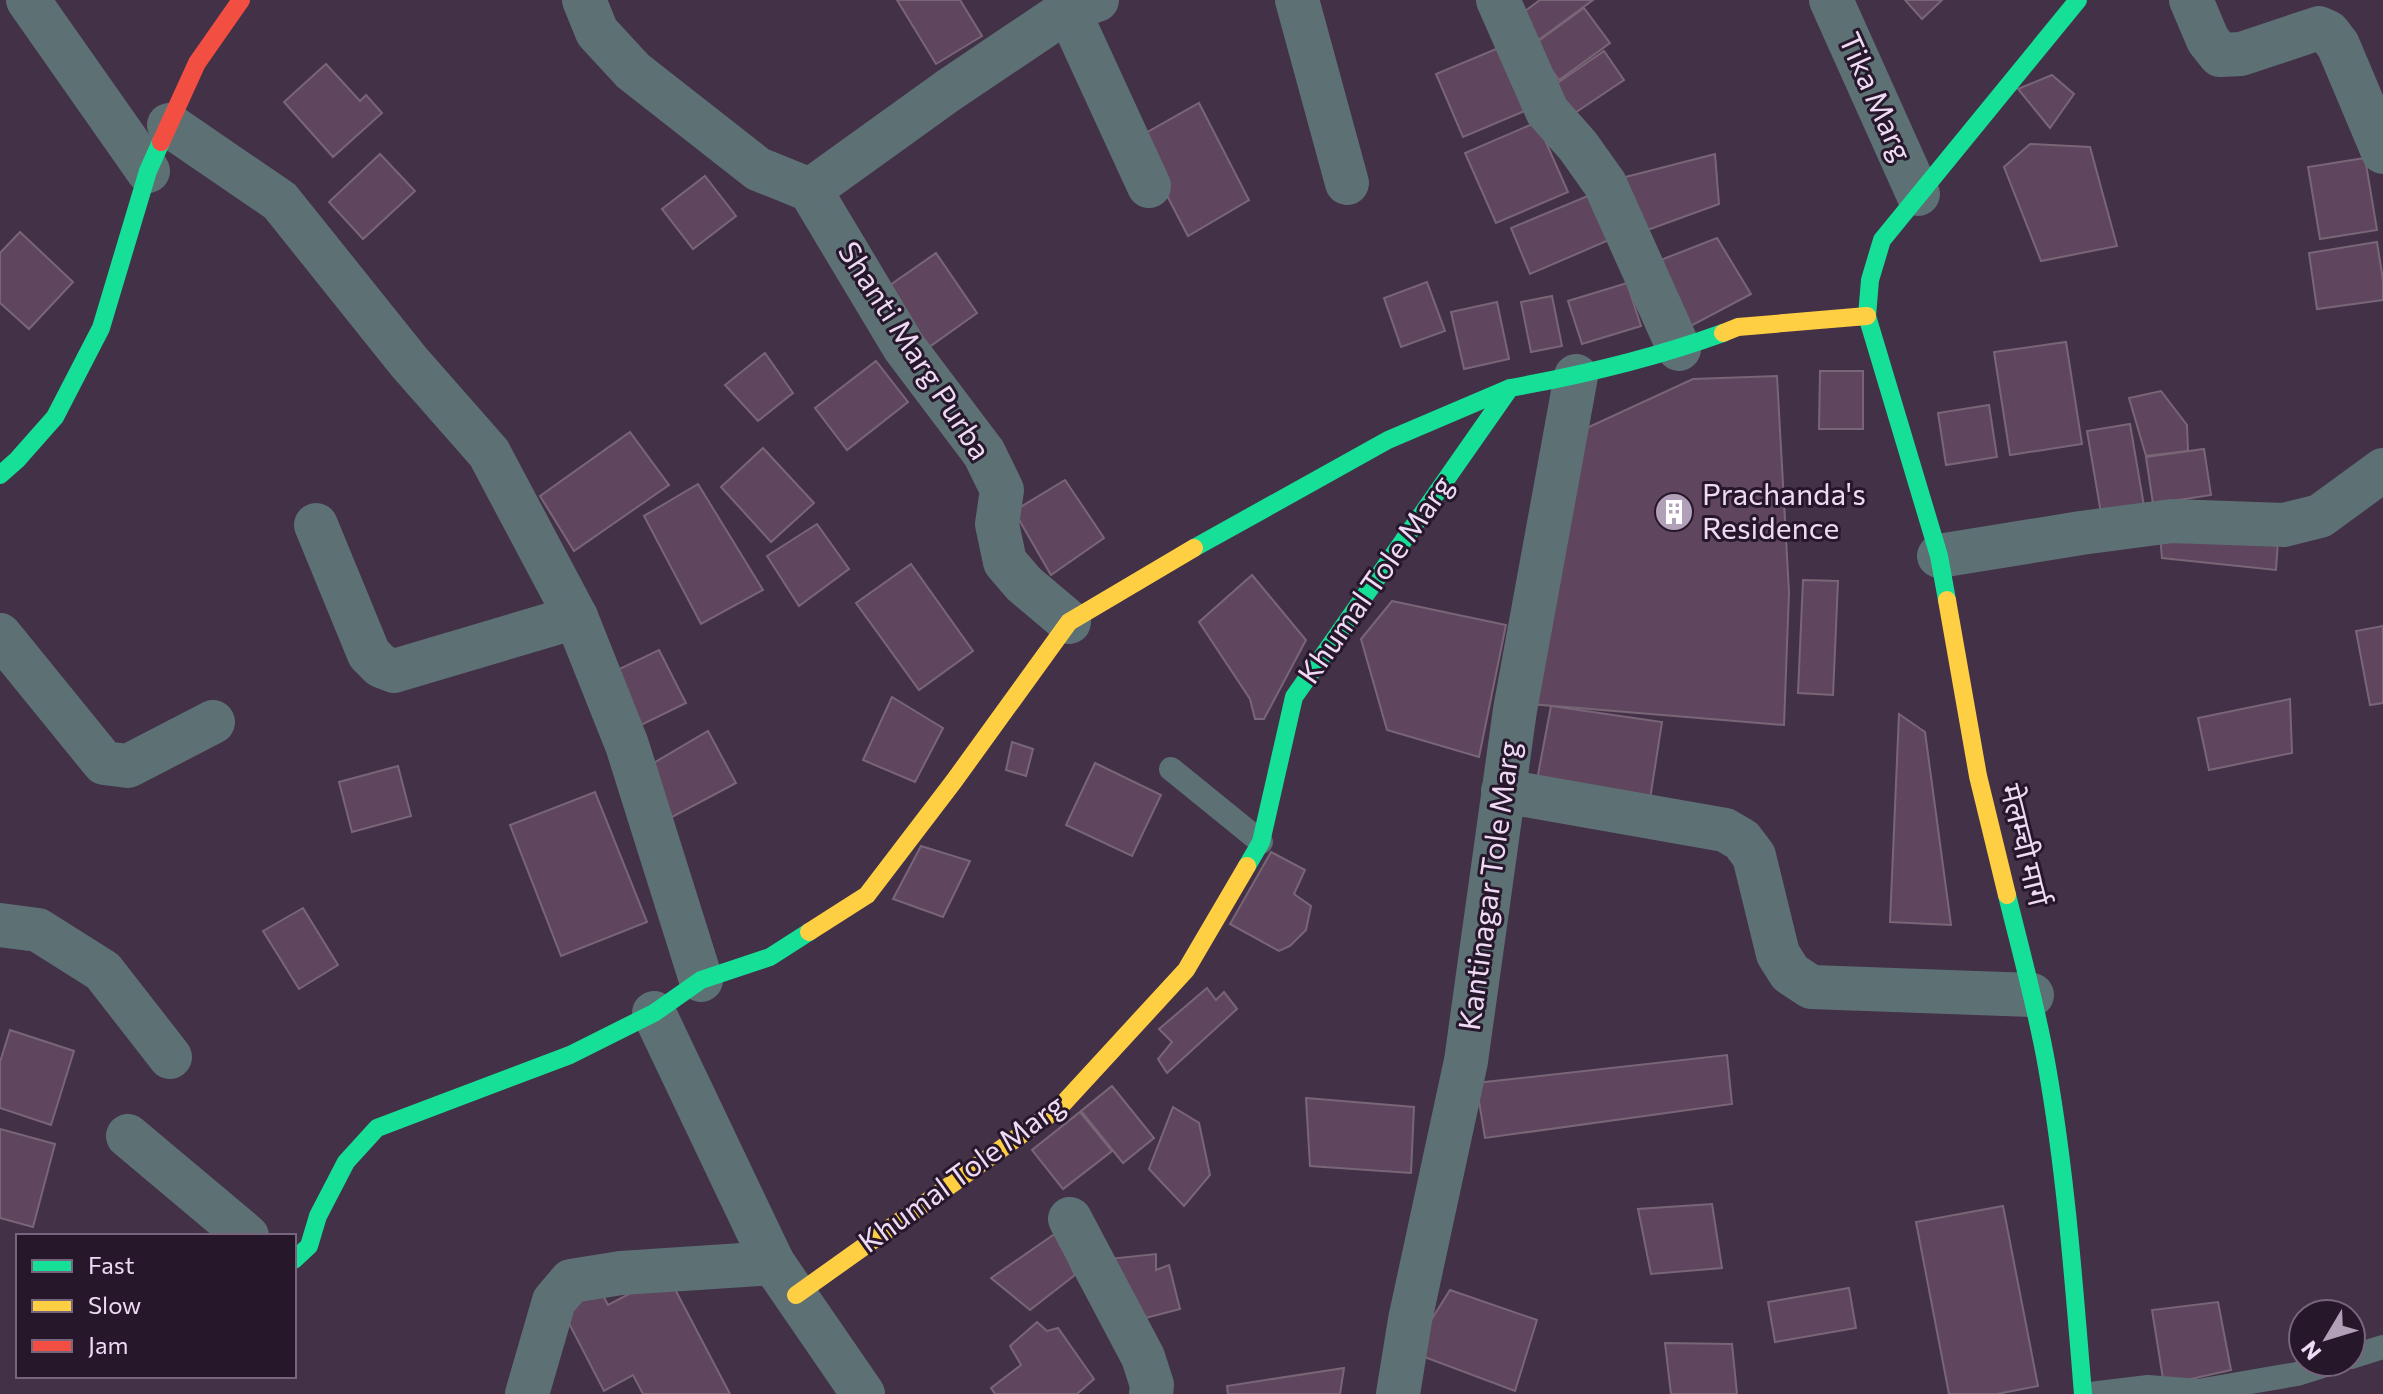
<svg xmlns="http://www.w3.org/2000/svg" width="2383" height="1394" viewBox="0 0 2383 1394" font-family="Commissioner,'Noto Sans Devanagari',sans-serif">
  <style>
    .building { fill: #60455e; stroke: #786677; stroke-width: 2 }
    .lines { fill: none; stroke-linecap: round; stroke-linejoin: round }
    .lane { stroke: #5d7175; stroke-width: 24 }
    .street { stroke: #5d7175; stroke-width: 44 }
    .fast { stroke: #16e098; stroke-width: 18 }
    .slow { stroke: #ffcf43; stroke-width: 18 }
    .jam { stroke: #f24e42; stroke-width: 18 }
    .labels { text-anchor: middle; stroke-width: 6; stroke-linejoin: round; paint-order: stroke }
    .street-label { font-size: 30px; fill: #eedaf5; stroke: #26172b }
    .poi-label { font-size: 30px; fill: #eedaf5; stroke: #26172b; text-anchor: start }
  </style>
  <rect width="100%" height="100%" fill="#433148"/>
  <g class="building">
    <path d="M 897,0 L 960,0 L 982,36 L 936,64 Z"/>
    <path d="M 1540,0 L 1593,0 L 1533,44 L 1514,19 Z"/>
    <path d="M 1905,0 L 1942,0 L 1922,19 Z"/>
    <path d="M 1584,8 L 1610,43 L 1559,80 L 1533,45 Z"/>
    <path d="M 1508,44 L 1534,107 L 1463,137 L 1436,74 Z"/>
    <path d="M 1604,51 L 1624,80 L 1563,121 L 1543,93 Z"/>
    <path d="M 326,64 L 360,101 L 366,95 L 382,113 L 333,157 L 284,102 Z"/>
    <path d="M 2052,75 L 2074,94 L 2050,128 L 2018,89 Z"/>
    <path d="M 1199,103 L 1249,200 L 1188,236 L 1137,138 Z"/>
    <path d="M 1537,122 L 1568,192 L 1496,223 L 1465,153 Z"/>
    <path d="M 2030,144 L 2090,147 L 2117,246 L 2041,261 L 2004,167 Z"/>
    <path d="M 380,154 L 415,191 L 363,239 L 329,202 Z"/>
    <path d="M 1715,154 L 1719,204 L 1642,232 L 1614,180 Z"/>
    <path d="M 2365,158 L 2377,230 L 2320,239 L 2308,167 Z"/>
    <path d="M 705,176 L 736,216 L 693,249 L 662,209 Z"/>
    <path d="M 1590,195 L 1609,240 L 1530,274 L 1511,228 Z"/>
    <path d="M 20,232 L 73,282 L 29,329 L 0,303 L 0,253 Z"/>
    <path d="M 1717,238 L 1751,294 L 1687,328 L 1653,263 Z"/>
    <path d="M 2377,242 L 2383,280 L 2383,300 L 2317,309 L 2309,253 Z"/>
    <path d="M 936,253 L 977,313 L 925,350 L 883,290 Z"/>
    <path d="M 1427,282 L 1445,331 L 1401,347 L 1384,298 Z"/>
    <path d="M 1627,283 L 1641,326 L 1582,344 L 1568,301 Z"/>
    <path d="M 1552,296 L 1562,346 L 1531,352 L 1521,302 Z"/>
    <path d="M 1497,302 L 1509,359 L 1464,369 L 1451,312 Z"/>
    <path d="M 2066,342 L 2082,444 L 2010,455 L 1994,352 Z"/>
    <path d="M 765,353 L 793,393 L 758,421 L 725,385 Z"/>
    <path d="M 876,361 L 908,402 L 847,450 L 815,408 Z"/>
    <path d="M 1820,371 L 1863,371 L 1863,429 L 1819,429 Z"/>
    <path d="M 1777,376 L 1789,592 L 1784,725 L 1530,704 L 1578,432 L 1693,379 Z"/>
    <path d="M 2161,391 L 2187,425 L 2188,451 L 2146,456 L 2129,398 Z"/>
    <path d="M 1989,405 L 1997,457 L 1946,465 L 1938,413 Z"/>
    <path d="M 2130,424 L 2145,512 L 2102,519 L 2087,431 Z"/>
    <path d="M 630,432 L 669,485 L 574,551 L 540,496 Z"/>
    <path d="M 763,448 L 814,503 L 771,542 L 721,487 Z"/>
    <path d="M 2204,449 L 2211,495 L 2153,504 L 2146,457 Z"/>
    <path d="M 1065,480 L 1104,538 L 1051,575 L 1014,511 Z"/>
    <path d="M 698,484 L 763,590 L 701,624 L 644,516 Z"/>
    <path d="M 817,524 L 849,569 L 799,606 L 767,556 Z"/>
    <path d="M 2160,536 L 2278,540 L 2276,570 L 2162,558 Z"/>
    <path d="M 911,564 L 973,651 L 919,690 L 856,603 Z"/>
    <path d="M 1252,575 L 1306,640 L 1264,719 L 1255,719 L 1250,699 L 1199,622 Z"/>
    <path d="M 1803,580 L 1838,581 L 1833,695 L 1798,693 Z"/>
    <path d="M 1392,601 L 1506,625 L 1479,757 L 1387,730 L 1361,639 Z"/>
    <path d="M 2383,626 L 2383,703 L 2370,705 L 2356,631 Z"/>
    <path d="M 659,650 L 686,703 L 633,729 L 609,674 Z"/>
    <path d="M 892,697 L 943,728 L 915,782 L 863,760 Z"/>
    <path d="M 2290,699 L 2292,753 L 2209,770 L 2198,718 Z"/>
    <path d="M 1551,706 L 1662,722 L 1650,799 L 1537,780 Z"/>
    <path d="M 1899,714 L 1925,732 L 1951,925 L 1890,922 Z"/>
    <path d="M 708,731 L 736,783 L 655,826 L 640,771 Z"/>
    <path d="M 1012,742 L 1033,749 L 1026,776 L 1006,770 Z"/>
    <path d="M 1095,763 L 1161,795 L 1132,856 L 1066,825 Z"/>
    <path d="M 398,766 L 411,816 L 352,832 L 339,782 Z"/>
    <path d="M 595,792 L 647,922 L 561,956 L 510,825 Z"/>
    <path d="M 921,846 L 970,861 L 943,917 L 893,899 Z"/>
    <path d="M 1271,852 L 1305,870 L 1294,894 L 1311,906 L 1306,930 L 1290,946 L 1279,951 L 1230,924 Z"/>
    <path d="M 303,908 L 338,965 L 299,989 L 263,931 Z"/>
    <path d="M 1207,988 L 1216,1000 L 1224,992 L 1237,1009 L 1167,1073 L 1158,1059 L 1172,1042 L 1159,1029 Z"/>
    <path d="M 10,1030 L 74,1051 L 51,1125 L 0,1108 L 0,1062 Z"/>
    <path d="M 1727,1055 L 1732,1104 L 1485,1138 L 1476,1083 Z"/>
    <path d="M 1112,1086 L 1154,1138 L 1123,1163 L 1081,1111 Z"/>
    <path d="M 1306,1098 L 1414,1107 L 1411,1173 L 1310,1166 Z"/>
    <path d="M 1173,1107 L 1199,1123 L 1210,1175 L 1184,1206 L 1149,1169 Z"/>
    <path d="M 1080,1112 L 1112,1151 L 1063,1189 L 1032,1150 Z"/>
    <path d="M 0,1129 L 55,1144 L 33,1227 L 0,1218 Z"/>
    <path d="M 1712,1204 L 1722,1268 L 1651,1274 L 1638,1209 Z"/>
    <path d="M 2003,1206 L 2038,1386 L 1997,1394 L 1949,1394 L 1916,1222 Z"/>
    <path d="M 1056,1233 L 1075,1275 L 1030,1310 L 991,1278 Z"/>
    <path d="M 1156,1254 L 1156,1270 L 1169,1265 L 1180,1309 L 1130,1322 L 1108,1259 Z"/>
    <path d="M 667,1274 L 730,1394 L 643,1394 L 633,1375 L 604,1391 L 561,1308 L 599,1288 L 608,1305 Z"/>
    <path d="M 1849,1288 L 1856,1328 L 1775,1342 L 1768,1302 Z"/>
    <path d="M 1450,1290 L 1537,1320 L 1515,1391 L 1411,1352 Z"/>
    <path d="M 2218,1302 L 2231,1370 L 2164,1385 L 2152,1310 Z"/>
    <path d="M 1037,1322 L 1047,1331 L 1058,1328 L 1094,1379 L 1077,1394 L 995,1394 L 991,1388 L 1021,1365 L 1010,1346 Z"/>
    <path d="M 1665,1343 L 1732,1344 L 1737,1394 L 1671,1394 Z"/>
    <path d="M 1344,1368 L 1340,1394 L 1228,1394 L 1227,1386 Z"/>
  </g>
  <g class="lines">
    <g class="lane">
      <path d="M 1171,769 L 1261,842"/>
      <path d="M 2351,1357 L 2383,1347"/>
      <path d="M 2090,1394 L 2148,1387 L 2198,1391 L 2297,1374 L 2335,1362"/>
    </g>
    <g class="street">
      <path d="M 28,0 L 148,171"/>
      <path d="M 584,0 L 597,32 L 633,71 L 758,169 L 810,190 L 904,347 L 984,453 L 1002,490 L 997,524 L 1005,562 L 1024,584 L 1069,622"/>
      <path d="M 1297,0 L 1347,183"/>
      <path d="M 1498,0 L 1547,111 L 1578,146 L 1605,184 L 1679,349"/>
      <path d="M 1831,0 L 1918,194"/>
      <path d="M 2191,0 L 2208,40 L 2220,55 L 2241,54 L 2319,28 L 2328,32 L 2338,45 L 2383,152"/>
      <path d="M 1068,10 L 1149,186"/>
      <path d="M 169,125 L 280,201 L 409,362 L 489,453 L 576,617 L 627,745 L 701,980"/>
      <path d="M 810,190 L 949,90 L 1068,10 L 1097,0"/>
      <path d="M 316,525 L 369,654 L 381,666 L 394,671 L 576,617"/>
      <path d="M 1939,556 L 2081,533 L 2172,521 L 2284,525 L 2320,516 L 2383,470"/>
      <path d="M 0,635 L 104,763 L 128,766 L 213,722"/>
      <path d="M 1503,791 L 1725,830 L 1742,840 L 1754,856 L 1778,954 L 1790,973 L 1811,987 L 2032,995"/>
      <path d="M 0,925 L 38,930 L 103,971 L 170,1057"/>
      <path d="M 654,1013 L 773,1263"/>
      <path d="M 128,1136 L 247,1236"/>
      <path d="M 1070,1219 L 1143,1357 L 1152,1385 L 1151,1394"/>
      <path d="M 527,1394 L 554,1301 L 571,1281 L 621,1273 L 773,1263 L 863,1394"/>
      <path d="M 1398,1394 L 1410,1320 L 1466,1061 L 1515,710 L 1576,376"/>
    </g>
    <g class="fast">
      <path d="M 0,475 L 17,460 L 55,417 L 101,328 L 148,171 L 161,142"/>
      <path d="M 1194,548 L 1388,440 L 1510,388"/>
      <path d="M 1947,600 L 1939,556 L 1867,316 L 1870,280 L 1882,240 L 2078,0"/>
      <path d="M 1247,866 L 1261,842 L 1294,697 L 1510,388 C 1583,375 1654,358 1723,333"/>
      <path d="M 2007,895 C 2021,952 2037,1009 2047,1067 C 2066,1175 2074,1285 2083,1394"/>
      <path d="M 294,1260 L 309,1246 L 318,1216 L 346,1162 L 377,1128 L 570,1055 L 654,1013 L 701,980 L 770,957 L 809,932"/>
    </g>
    <g class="slow">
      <path d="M 1723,333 L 1738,327 L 1867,316"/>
      <path d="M 1947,600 L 1978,776 L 2007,895"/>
      <path d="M 809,932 L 867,895 L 954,781 L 1069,622 L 1194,548"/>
      <path d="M 796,1295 L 1060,1107 L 1186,970 L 1247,866"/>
    </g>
    <path class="jam" d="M 161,142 L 197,63 L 241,0"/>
  </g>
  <defs>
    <symbol id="building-disc" viewBox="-11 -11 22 22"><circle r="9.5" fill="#b29fb8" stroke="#26172b"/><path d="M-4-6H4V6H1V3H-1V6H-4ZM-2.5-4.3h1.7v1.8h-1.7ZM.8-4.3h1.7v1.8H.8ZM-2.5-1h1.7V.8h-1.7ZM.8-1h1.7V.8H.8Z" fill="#fff"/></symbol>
  </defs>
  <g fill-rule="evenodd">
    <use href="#building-disc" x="1652" y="490" width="44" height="44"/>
  </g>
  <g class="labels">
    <g class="street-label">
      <text transform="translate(1875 97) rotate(66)" y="10">Tika Marg</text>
      <text transform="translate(914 351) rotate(57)" y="10">Shanti Marg Purba</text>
      <text transform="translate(1376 580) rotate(-55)" y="10">Khumal Tole Marg</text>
      <text transform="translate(2024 845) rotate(76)" y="10">मेलम्ची मार्ग</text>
      <text transform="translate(1490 886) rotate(-82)" y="10">Kantinagar Tole Marg</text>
      <text transform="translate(962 1174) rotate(-36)" y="10">Khumal Tole Marg</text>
    </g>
    <g class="poi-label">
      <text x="1702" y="505">Prachanda's<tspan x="1702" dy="34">Residence</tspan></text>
    </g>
  </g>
  <rect x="16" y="1234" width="280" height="144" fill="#26172b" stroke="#76657c" stroke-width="2"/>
  <rect x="32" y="1260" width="40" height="12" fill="#16e098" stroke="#76657c" stroke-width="2"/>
  <text x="88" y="1274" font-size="24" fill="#eedaf5">Fast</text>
  <rect x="32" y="1300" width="40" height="12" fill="#ffcf43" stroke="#76657c" stroke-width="2"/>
  <text x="88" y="1314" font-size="24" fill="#eedaf5">Slow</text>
  <rect x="32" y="1340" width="40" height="12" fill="#f24e42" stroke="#76657c" stroke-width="2"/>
  <text x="88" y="1354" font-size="24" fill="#eedaf5">Jam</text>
  <g transform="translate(2327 1338) rotate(232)"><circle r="38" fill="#26172b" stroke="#76657c" stroke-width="2"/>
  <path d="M0-6L14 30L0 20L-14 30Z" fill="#b29fb8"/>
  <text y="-12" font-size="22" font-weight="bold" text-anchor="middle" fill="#eedaf5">N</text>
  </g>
</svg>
